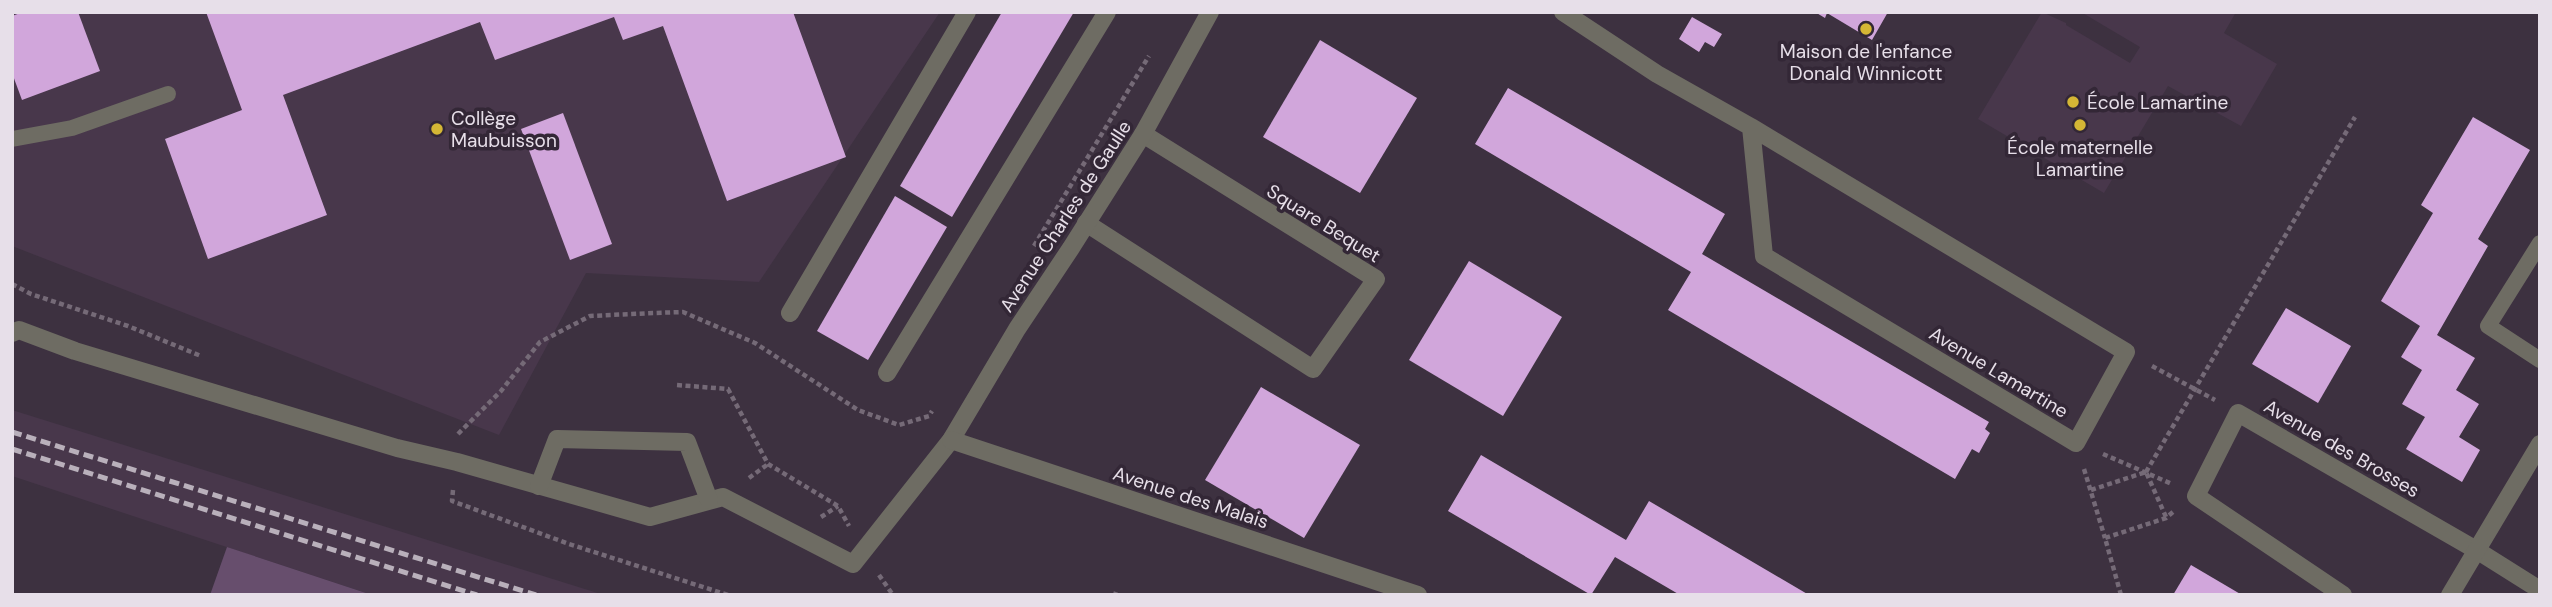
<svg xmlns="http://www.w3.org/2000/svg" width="2552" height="607" viewBox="0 0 2552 607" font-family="'DM Sans',sans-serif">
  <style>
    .built { fill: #48374b }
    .green { fill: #674e6d }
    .building { fill: #d1a6db }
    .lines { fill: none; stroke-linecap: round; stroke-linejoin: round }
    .path { stroke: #756a77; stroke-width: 4.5; stroke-dasharray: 5 3.5; stroke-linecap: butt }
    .lane { stroke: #6e6c63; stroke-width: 16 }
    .street { stroke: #6e6c63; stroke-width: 18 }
    .rail { stroke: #b9b0bb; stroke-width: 5; stroke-dasharray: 10 5; stroke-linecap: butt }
    .poi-dot { fill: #d4b635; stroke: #332736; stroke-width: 2.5 }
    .labels { text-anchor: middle; stroke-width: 7; stroke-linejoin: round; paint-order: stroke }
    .poi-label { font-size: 19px; fill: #e7dfe9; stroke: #332736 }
    .street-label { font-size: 19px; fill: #e7dfe9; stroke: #332736 }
  </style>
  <rect width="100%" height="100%" fill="#3d3140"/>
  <g class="built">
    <path d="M 12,12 L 940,12 L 759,282 L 586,273 L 499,435 L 12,246 Z"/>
    <path d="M 2042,12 L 2066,23 L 2066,25 L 2130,63 L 2140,47 L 2081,12 L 2236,12 L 2224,33 L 2277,64 L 2241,126 L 2168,86 L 2104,193 L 1978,119 Z"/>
    <path d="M 12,410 L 604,595 L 372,595 L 12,476 Z"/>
  </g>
  <path class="green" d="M 227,547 L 372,595 L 210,595 Z"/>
  <g class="building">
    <path d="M 23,12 L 78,12 L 100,71 L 22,100 L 12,73 L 12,16 Z"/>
    <path d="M 206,12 L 793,12 L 846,157 L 727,201 L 663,26 L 623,40 L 614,17 L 495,60 L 480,22 L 283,95 L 327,215 L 208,259 L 165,139 L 242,110 Z"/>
    <path d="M 1002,12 L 1074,12 L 952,217 L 900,186 Z"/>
    <path d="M 1815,12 L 1888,12 L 1872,40 L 1827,13 L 1825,18 Z"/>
    <path d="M 1692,17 L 1722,34 L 1714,47 L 1705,42 L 1699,52 L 1679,39 Z"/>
    <path d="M 1320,40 L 1417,98 L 1360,193 L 1263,137 Z"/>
    <path d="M 1508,88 L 1725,214 L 1702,254 L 1989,422 L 1985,429 L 1990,433 L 1979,453 L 1972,449 L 1955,479 L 1668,310 L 1691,272 L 1475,144 Z"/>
    <path d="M 563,113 L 612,244 L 570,260 L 521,129 Z"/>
    <path d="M 2473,117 L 2530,150 L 2478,239 L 2488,246 L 2437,335 L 2475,358 L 2456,390 L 2479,404 L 2459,437 L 2480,450 L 2462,482 L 2406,449 L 2425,417 L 2402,404 L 2422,370 L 2401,357 L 2420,326 L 2381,301 L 2433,213 L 2421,205 Z"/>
    <path d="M 895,196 L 947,227 L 868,360 L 817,331 Z"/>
    <path d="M 1469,261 L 1562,317 L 1503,416 L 1409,360 Z"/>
    <path d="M 2286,308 L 2351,346 L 2318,403 L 2252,364 Z"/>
    <path d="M 1261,387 L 1360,445 L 1304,538 L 1205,480 Z"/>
    <path d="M 1481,455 L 1626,540 L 1649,501 L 1809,595 L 1680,595 L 1615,557 L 1591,595 L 1448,511 Z"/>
    <path d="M 2191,565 L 2242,595 L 2173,595 Z"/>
  </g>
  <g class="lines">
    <g class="path">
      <path d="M 1034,246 L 1149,56"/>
      <path d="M 12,284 L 31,294 L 128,326 L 201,356"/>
      <path d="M 2152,366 L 2215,400"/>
      <path d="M 677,385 L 728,389 L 768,464 L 838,506 L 849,526"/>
      <path d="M 458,434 L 501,391 L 540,342 L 590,316 L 653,313 L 683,312 L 755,343 L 858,410 L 899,425 L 929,416 L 932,411"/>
      <path d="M 2103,454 L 2172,484"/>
      <path d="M 2084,469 L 2105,538"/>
      <path d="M 2146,472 L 2355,117"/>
      <path d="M 749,478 L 768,464"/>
      <path d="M 453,490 L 452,501 L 569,544 L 728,595"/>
      <path d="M 2091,490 L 2146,472 L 2166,517"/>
      <path d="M 821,517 L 838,506"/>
      <path d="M 879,575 L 893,595"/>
      <path d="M 1115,595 L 1116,592"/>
      <path d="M 2121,595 L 2105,538 L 2166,518 L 2173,512"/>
    </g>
    <g class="lane">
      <path d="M 12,139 L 72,128 L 168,94"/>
      <path d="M 2540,243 L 2488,326 L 2540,360"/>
    </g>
    <g class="street">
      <path d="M 1563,12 L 1657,74 L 1751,127 L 2126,352 L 2076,443 L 1764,256 L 1751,127"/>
      <path d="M 1086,223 L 1313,369 L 1376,279 L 1143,134"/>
      <path d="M 790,313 L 967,12"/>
      <path d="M 12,333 L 19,330 L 75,351 L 397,448 L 457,462 L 650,517 L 723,497 L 853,564 L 951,440 L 1017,329 L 1071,248 L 1143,134 L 1210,12"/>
      <path d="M 887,373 L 1107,12"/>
      <path d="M 951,440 L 1418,595"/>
      <path d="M 539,486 L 557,439 L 687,442 L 709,500"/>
      <path d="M 2343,595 L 2196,496 L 2238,413 L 2478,551 L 2540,590"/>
      <path d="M 2450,595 L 2540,444"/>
    </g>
    <g class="rail">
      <path d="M 12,432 L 536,595"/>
      <path d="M 12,449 L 477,595"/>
    </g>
  </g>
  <g class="poi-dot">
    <circle cx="1866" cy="29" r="7"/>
    <circle cx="2073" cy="102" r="7"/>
    <circle cx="2080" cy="125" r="7"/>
    <circle cx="437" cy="129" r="7"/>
  </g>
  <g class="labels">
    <g class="poi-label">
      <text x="1866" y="58">Maison de l'enfance<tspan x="1866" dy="22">Donald Winnicott</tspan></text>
      <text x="2087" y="109" text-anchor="start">École Lamartine</text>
      <text x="451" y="125" text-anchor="start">Collège<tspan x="451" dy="22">Maubuisson</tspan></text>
      <text x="2080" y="154">École maternelle<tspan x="2080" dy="22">Lamartine</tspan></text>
    </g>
    <g class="street-label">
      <text transform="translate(1065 216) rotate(-57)" y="7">Avenue Charles de Gaulle</text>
      <text transform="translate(1324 223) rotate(32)" y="7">Square Bequet</text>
      <text transform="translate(1999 372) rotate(31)" y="7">Avenue Lamartine</text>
      <text transform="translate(2342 448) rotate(30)" y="7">Avenue des Brosses</text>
      <text transform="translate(1191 497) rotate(18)" y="7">Avenue des Malais</text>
    </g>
  </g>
  <rect width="2552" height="607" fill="none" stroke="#e7dfe9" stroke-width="28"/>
</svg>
